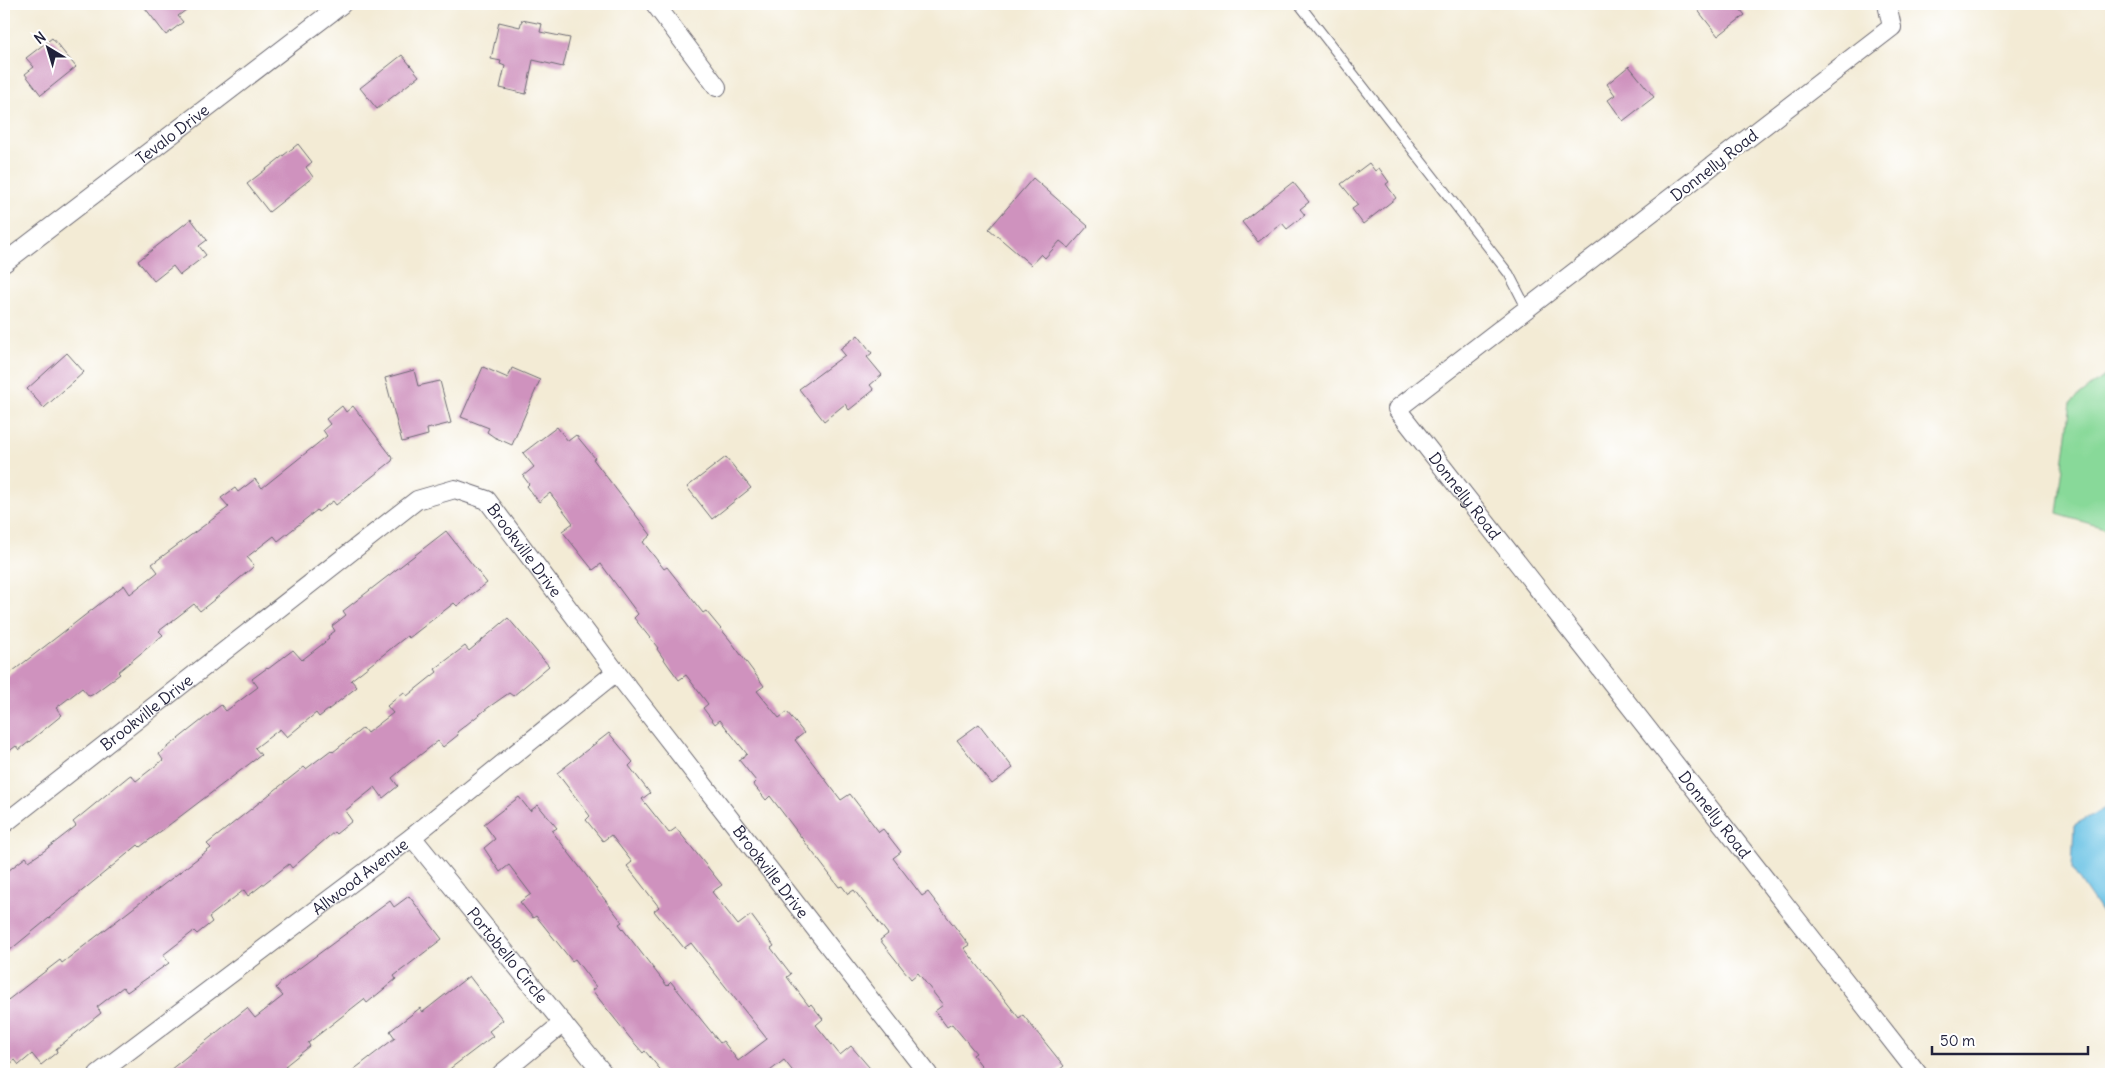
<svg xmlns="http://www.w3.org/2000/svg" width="2115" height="1078" viewBox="0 0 2115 1078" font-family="Delius,sans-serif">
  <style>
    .green { fill: #88d999; stroke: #557e6a }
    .water { fill: #66c1e4; stroke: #447290 }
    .building { fill: #cf92be }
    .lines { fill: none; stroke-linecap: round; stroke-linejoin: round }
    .lane-casing { stroke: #6b6871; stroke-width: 11 }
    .street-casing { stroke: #6b6871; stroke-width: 20 }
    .lane { stroke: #fff; stroke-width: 9 }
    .street { stroke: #fff; stroke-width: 18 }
    .labels { text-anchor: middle; stroke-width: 4; stroke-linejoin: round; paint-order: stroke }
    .street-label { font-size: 16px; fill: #22223b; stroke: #fff }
  </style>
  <rect width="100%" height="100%" fill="#fff"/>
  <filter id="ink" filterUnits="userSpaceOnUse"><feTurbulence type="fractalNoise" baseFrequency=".02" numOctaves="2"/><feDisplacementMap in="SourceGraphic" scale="10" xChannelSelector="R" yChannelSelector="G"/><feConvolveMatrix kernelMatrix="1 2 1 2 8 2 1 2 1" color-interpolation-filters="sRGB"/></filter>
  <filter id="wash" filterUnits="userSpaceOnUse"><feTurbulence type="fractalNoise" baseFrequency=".0096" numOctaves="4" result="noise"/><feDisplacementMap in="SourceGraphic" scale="20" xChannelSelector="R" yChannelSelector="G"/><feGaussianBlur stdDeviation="1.12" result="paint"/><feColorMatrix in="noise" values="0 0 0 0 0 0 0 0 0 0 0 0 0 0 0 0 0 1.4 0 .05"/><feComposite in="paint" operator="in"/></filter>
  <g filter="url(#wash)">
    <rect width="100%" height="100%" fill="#f3ebd5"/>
    <path class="green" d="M 2111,371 L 2111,530 L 2057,514 L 2071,402 Z"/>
    <path class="water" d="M 2111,805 L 2111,922 L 2106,919 L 2072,869 L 2074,825 Z"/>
    <g id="blocks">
      <g class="building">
        <path d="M 142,4 L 194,4 L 178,16 L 183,22 L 166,35 Z"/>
        <path d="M 1693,4 L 1736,4 L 1745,15 L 1718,36 Z"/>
        <path d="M 522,20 L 542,24 L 540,32 L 570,38 L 563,67 L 533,60 L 526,94 L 500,88 L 505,66 L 500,64 L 501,61 L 491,59 L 499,22 L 520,27 Z"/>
        <path d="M 52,38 L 76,67 L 41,95 L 25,74 L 34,67 L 26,58 Z"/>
        <path d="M 402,55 L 419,76 L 377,109 L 360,88 Z"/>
        <path d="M 1629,66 L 1654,97 L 1623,121 L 1608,100 L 1615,95 L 1607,84 Z"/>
        <path d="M 298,144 L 312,162 L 306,167 L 313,177 L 269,212 L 247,184 Z"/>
        <path d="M 1369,163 L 1375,171 L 1379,168 L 1389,182 L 1386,184 L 1396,198 L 1363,224 L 1352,209 L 1358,205 L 1341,184 Z"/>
        <path d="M 1033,178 L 1088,226 L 1069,248 L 1060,241 L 1045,258 L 1041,254 L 1031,265 L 989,229 Z"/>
        <path d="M 1293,182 L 1309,202 L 1300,209 L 1305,215 L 1287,229 L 1282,223 L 1258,242 L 1242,222 Z"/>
        <path d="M 191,219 L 207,240 L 199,246 L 206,255 L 180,275 L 173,266 L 154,281 L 138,261 Z"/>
        <path d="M 858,335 L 872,353 L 867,357 L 882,375 L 870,385 L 874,390 L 849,410 L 845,404 L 824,421 L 799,389 L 845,355 L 840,349 Z"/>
        <path d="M 67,353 L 84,372 L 44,408 L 27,389 Z"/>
        <path d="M 483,367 L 508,378 L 512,368 L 540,380 L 512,445 L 494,437 L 487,432 L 489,428 L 461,417 Z"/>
        <path d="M 414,370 L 418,386 L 440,381 L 451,423 L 427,429 L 428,435 L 402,442 L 385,378 Z"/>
        <path d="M 342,406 L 346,412 L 353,406 L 393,458 L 392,461 L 336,505 L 333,501 L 318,512 L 317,510 L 278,541 L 274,536 L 247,557 L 254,565 L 252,568 L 215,599 L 200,611 L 194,604 L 159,631 L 163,635 L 118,672 L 120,674 L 92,695 L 89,696 L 82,688 L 56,708 L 62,715 L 19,750 L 16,746 L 4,755 L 4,678 L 124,585 L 130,594 L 158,572 L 152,564 L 229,507 L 221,498 L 235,488 L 238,492 L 255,479 L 262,488 L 327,436 L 323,430 L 330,424 L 326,419 Z"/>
        <path d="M 557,427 L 568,441 L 576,435 L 595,458 L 593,459 L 651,535 L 643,542 L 664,569 L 667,567 L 703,613 L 706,611 L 730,640 L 764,686 L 757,691 L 779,718 L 787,712 L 804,733 L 795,740 L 841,800 L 850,794 L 879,832 L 883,829 L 901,852 L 893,858 L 922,896 L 928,892 L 969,945 L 964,948 L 1019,1018 L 1023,1015 L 1064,1066 L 1054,1074 L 988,1074 L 973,1055 L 976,1053 L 952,1024 L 947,1027 L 935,1011 L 943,1005 L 918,973 L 911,979 L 880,940 L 888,934 L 854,890 L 848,894 L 842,886 L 839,887 L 770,796 L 766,800 L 753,784 L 756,781 L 739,760 L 747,754 L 720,720 L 715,724 L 703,708 L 708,704 L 686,675 L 679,680 L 668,665 L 657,649 L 658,648 L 634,618 L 638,614 L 601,564 L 593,570 L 562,531 L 573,523 L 550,493 L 539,502 L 527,486 L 529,484 L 523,476 L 534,467 L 523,453 Z"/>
        <path d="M 726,457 L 751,488 L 712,519 L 687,487 Z"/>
        <path d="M 446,531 L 487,583 L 457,606 L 454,603 L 409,638 L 407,636 L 351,680 L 357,687 L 319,717 L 316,713 L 287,737 L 280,729 L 255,748 L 261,755 L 140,847 L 138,845 L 4,955 L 4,874 L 26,857 L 29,861 L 44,851 L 76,826 L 73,822 L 129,776 L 131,775 L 136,781 L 163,760 L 159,754 L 221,705 L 226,711 L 258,687 L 252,679 L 267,668 L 268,669 L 293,650 L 302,660 L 329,639 L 328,636 L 335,631 L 332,626 L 346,615 L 343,611 Z"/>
        <path d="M 508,618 L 549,666 L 513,696 L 509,693 L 489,707 L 457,732 L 458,735 L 443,747 L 438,741 L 406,766 L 392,778 L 398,786 L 383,798 L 375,787 L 345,811 L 352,821 L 336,834 L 334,832 L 292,868 L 289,864 L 248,896 L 244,890 L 209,917 L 212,922 L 197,934 L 194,931 L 163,955 L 169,963 L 127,992 L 123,987 L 97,1007 L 101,1013 L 56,1049 L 57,1052 L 41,1065 L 32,1054 L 19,1065 L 15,1060 L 4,1069 L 4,1003 L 60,960 L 62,963 L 211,848 L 207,844 L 304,767 L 306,769 L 331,750 L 333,752 L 363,728 L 367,733 L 393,713 L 387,706 L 404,692 L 407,696 L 437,672 L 435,669 L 465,646 L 469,651 Z"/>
        <path d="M 979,724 L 1013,768 L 992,784 L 957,740 Z"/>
        <path d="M 609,733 L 633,762 L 629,766 L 650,793 L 642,799 L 669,833 L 676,828 L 722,885 L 712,892 L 738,925 L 751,915 L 774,946 L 771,948 L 791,974 L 787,977 L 809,1006 L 811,1004 L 823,1019 L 816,1025 L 840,1055 L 851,1046 L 875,1074 L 795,1074 L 784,1060 L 766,1074 L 664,1074 L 645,1051 L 643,1053 L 630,1038 L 592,990 L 596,987 L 575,959 L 572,961 L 536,916 L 533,918 L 520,902 L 531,894 L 509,865 L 500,872 L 484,848 L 495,839 L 484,824 L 519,797 L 530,811 L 538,805 L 557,828 L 552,831 L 622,922 L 619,924 L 667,986 L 671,982 L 720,1043 L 723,1041 L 738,1061 L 767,1039 L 691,943 L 684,948 L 654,911 L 659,907 L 627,866 L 632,862 L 611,835 L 603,841 L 586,820 L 590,816 L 557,773 Z"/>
        <path d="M 409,896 L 442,939 L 394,976 L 396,979 L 367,1003 L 364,999 L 308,1043 L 310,1046 L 285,1066 L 291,1074 L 165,1074 L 247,1008 L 255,1018 L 283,996 L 276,988 L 282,981 L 390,901 L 394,907 Z"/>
        <path d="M 469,976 L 503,1020 L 489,1031 L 493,1036 L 443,1074 L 348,1074 L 395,1038 L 390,1031 L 420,1008 L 423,1012 Z"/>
      </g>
    </g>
  </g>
  <g filter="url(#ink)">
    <use href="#blocks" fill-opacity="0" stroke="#6b6871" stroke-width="1"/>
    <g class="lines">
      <defs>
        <path id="lane" d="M 1299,4 L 1509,274 L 1527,309"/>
        <g id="street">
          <path d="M 655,4 L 717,87"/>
          <path id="s1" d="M 1887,4 L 1892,27 L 1397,409 L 1918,1074"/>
          <path id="s2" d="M 4,263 L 342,4"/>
          <path id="s3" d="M 4,824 L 417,500 L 455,489 L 487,500 L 616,672 L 928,1074"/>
          <path id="s4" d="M 412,837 L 604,1074"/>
          <path id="s5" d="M 98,1074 L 412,837 L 616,672"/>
          <path d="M 501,1074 L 563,1023"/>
        </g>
      </defs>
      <use href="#lane" class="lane-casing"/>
      <use href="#street" class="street-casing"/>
      <use href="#lane" class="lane"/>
      <use href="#street" class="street"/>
    </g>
  </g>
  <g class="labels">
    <g class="street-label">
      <text dy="6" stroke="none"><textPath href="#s2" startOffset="212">Tevalo Drive</textPath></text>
      <text transform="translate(1714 165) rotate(-38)" y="6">Donnelly Road</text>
      <text dy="6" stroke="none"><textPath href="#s1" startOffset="759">Donnelly Road</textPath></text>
      <text dy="6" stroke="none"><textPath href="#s3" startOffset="661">Brookville Drive</textPath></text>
      <text dy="6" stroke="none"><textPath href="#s3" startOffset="181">Brookville Drive</textPath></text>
      <text dy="6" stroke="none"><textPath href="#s1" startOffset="1164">Donnelly Road</textPath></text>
      <text dy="6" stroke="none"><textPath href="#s3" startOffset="1066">Brookville Drive</textPath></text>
      <text dy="6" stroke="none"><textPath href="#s5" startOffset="328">Allwood Avenue</textPath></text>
      <text dy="6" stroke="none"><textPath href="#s4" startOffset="152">Portobello Circle</textPath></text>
    </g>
  </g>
  <rect width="2115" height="1078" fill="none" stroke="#fff" stroke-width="20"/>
  <g transform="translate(48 48) rotate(322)" stroke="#ffffff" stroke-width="4" paint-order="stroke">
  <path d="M0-4L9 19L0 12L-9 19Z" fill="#22223b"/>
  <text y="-8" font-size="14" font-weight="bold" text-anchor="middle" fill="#22223b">N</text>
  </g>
  <path d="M1932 1046v8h156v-8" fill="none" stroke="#22223b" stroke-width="2.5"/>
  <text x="1940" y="1046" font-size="15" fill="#22223b" stroke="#ffffff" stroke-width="4" paint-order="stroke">50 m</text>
</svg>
